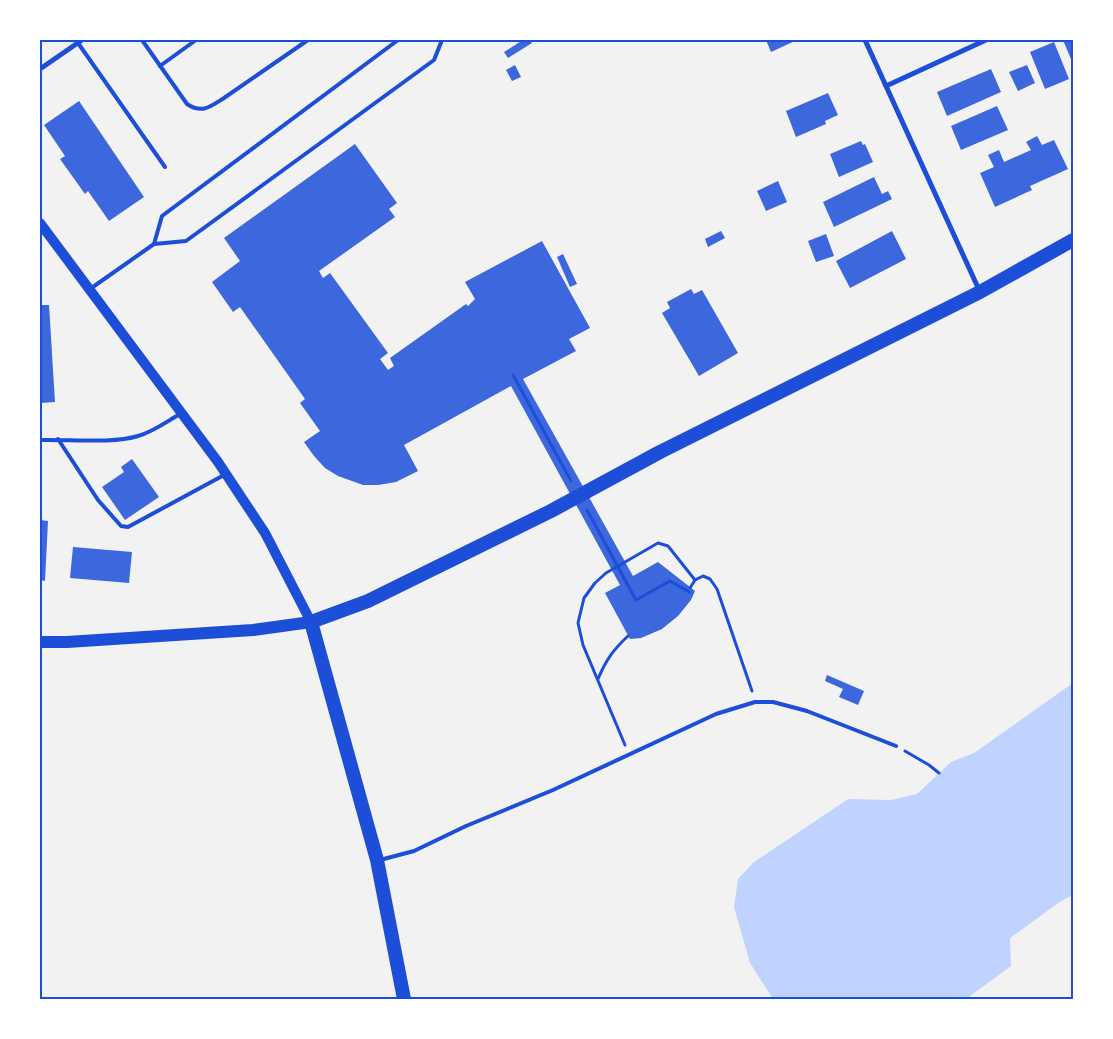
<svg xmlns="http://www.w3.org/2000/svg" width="1113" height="1039" viewBox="0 0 1113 1039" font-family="Karla,sans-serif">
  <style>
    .water { fill: #bfd3fe }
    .building { fill: #3d67dc }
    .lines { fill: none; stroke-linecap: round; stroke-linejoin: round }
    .path { stroke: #1d4ed8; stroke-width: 3 }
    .service { stroke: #1d4ed8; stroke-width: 4 }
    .minor { stroke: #1d4ed8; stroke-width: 5 }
    .secondary { stroke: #1d4ed8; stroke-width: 10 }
    .primary { stroke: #1d4ed8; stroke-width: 12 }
    .trunk { stroke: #1d4ed8; stroke-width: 14 }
    .neatline { fill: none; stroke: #1d4ed8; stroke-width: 2 }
  </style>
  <rect width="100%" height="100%" fill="#f2f2f2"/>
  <path class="water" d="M 1073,683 L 1073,895 L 1061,901 L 1010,938 L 1011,966 L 966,999 L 773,999 L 750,963 L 734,907 L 738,879 L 754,862 L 848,799 L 891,800 L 917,794 L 951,762 L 974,753 Z"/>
  <g class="building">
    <path d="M 523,40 L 530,40 L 532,43 L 508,58 L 504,52 Z"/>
    <path d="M 766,40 L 797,40 L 771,52 Z"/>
    <path d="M 1063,40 L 1073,40 L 1073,64 Z"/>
    <path d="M 1054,42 L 1069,79 L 1045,89 L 1030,52 Z"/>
    <path d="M 515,65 L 521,77 L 512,81 L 506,70 Z"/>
    <path d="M 1027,65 L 1035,83 L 1018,91 L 1009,72 Z"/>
    <path d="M 991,69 L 1001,92 L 947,116 L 937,92 Z"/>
    <path d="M 828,93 L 838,115 L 825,121 L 826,124 L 796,137 L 786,111 Z"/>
    <path d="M 79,101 L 144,197 L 109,221 L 88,191 L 85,194 L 60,159 L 65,156 L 44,125 Z"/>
    <path d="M 997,106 L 1008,130 L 961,150 L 951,126 Z"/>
    <path d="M 1037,136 L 1042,145 L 1054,140 L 1068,169 L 1030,186 L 1032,190 L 995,207 L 980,173 L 994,167 L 988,155 L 999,150 L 1004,162 L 1031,150 L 1026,142 Z"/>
    <path d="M 861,141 L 863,145 L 865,144 L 873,162 L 839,177 L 830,154 Z"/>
    <path d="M 355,144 L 397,203 L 389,209 L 395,217 L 319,271 L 323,278 L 330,273 L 388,353 L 380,359 L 388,370 L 394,366 L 390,358 L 466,304 L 468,306 L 475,299 L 465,282 L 542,241 L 590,328 L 569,339 L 576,351 L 523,379 L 633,576 L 658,562 L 695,591 L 691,600 L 678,616 L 662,629 L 641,638 L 630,639 L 605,593 L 620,585 L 511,386 L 404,445 L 418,471 L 396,482 L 378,485 L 363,485 L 338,476 L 325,468 L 314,456 L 304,442 L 320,431 L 300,403 L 305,399 L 240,307 L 233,312 L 212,282 L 240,261 L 224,238 Z"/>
    <path d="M 874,177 L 882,194 L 888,191 L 892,199 L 834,227 L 823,202 Z"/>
    <path d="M 778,181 L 787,202 L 766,211 L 757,191 Z"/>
    <path d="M 721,231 L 725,238 L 708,247 L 705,239 Z"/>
    <path d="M 892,231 L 906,259 L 850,288 L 836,261 Z"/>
    <path d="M 826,234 L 834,256 L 816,262 L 808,241 Z"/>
    <path d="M 563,254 L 577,284 L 570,287 L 557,257 Z"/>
    <path d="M 691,289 L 694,294 L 702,290 L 738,353 L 699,376 L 662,313 L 670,308 L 667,302 Z"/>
    <path d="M 40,305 L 49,305 L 55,402 L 40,403 Z"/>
    <path d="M 132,459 L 159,497 L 125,520 L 102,487 L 124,472 L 121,467 Z"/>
    <path d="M 40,520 L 48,521 L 45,581 L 40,580 Z"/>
    <path d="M 73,547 L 132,552 L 129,583 L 70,578 Z"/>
    <path d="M 827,675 L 864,691 L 858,705 L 839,697 L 843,689 L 825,681 Z"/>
  </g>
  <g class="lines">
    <g class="path">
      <path d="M 513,375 L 571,481"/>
      <path d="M 587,510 L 636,600 L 670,581 L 689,592"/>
      <path d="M 690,588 L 695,580 L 703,576 L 710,579 L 717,589 L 752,691"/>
      <path d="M 598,679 C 606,660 613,650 628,636"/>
      <path d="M 625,745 L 583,645 L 578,623 L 584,598 L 595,583 L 606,573 L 658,543 L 668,546 L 695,580"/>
      <path d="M 905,751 L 929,765 L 939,773"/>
    </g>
    <g class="service">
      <path d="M 142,40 L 187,104 C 202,114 210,107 224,98 L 308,40"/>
      <path d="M 78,43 L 165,167"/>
      <path d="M 160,66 L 196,40"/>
      <path d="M 154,244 L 162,216 L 398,40"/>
      <path d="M 90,289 L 154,244 L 186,241 L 434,60 L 442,40"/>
      <path d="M 58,439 L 98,500 L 121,526 L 128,527 L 226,474"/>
      <path d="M 40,440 C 68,439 112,444 138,436 C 153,432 166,422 180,414"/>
      <path d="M 380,860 L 414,851 L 466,826 L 553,790 L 716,714 L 755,702 L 773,702 L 807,711 L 896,746"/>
    </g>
    <g class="minor">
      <path d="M 865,40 L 980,292"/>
      <path d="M 40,69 L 82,40"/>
      <path d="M 886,86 L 986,40"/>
    </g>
    <path class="secondary" d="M 40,223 L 218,462 L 265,533 L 311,622"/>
    <path class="primary" d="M 40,642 L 67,642 L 253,630 L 311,622"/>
    <path class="trunk" d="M 404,999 L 377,860 L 311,622 L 368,601 L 551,511 L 660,452 L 980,292 L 1073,240"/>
  </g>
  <rect width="1113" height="1039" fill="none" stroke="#ffffff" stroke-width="82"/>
  <rect x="41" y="41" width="1031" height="957" class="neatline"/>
</svg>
